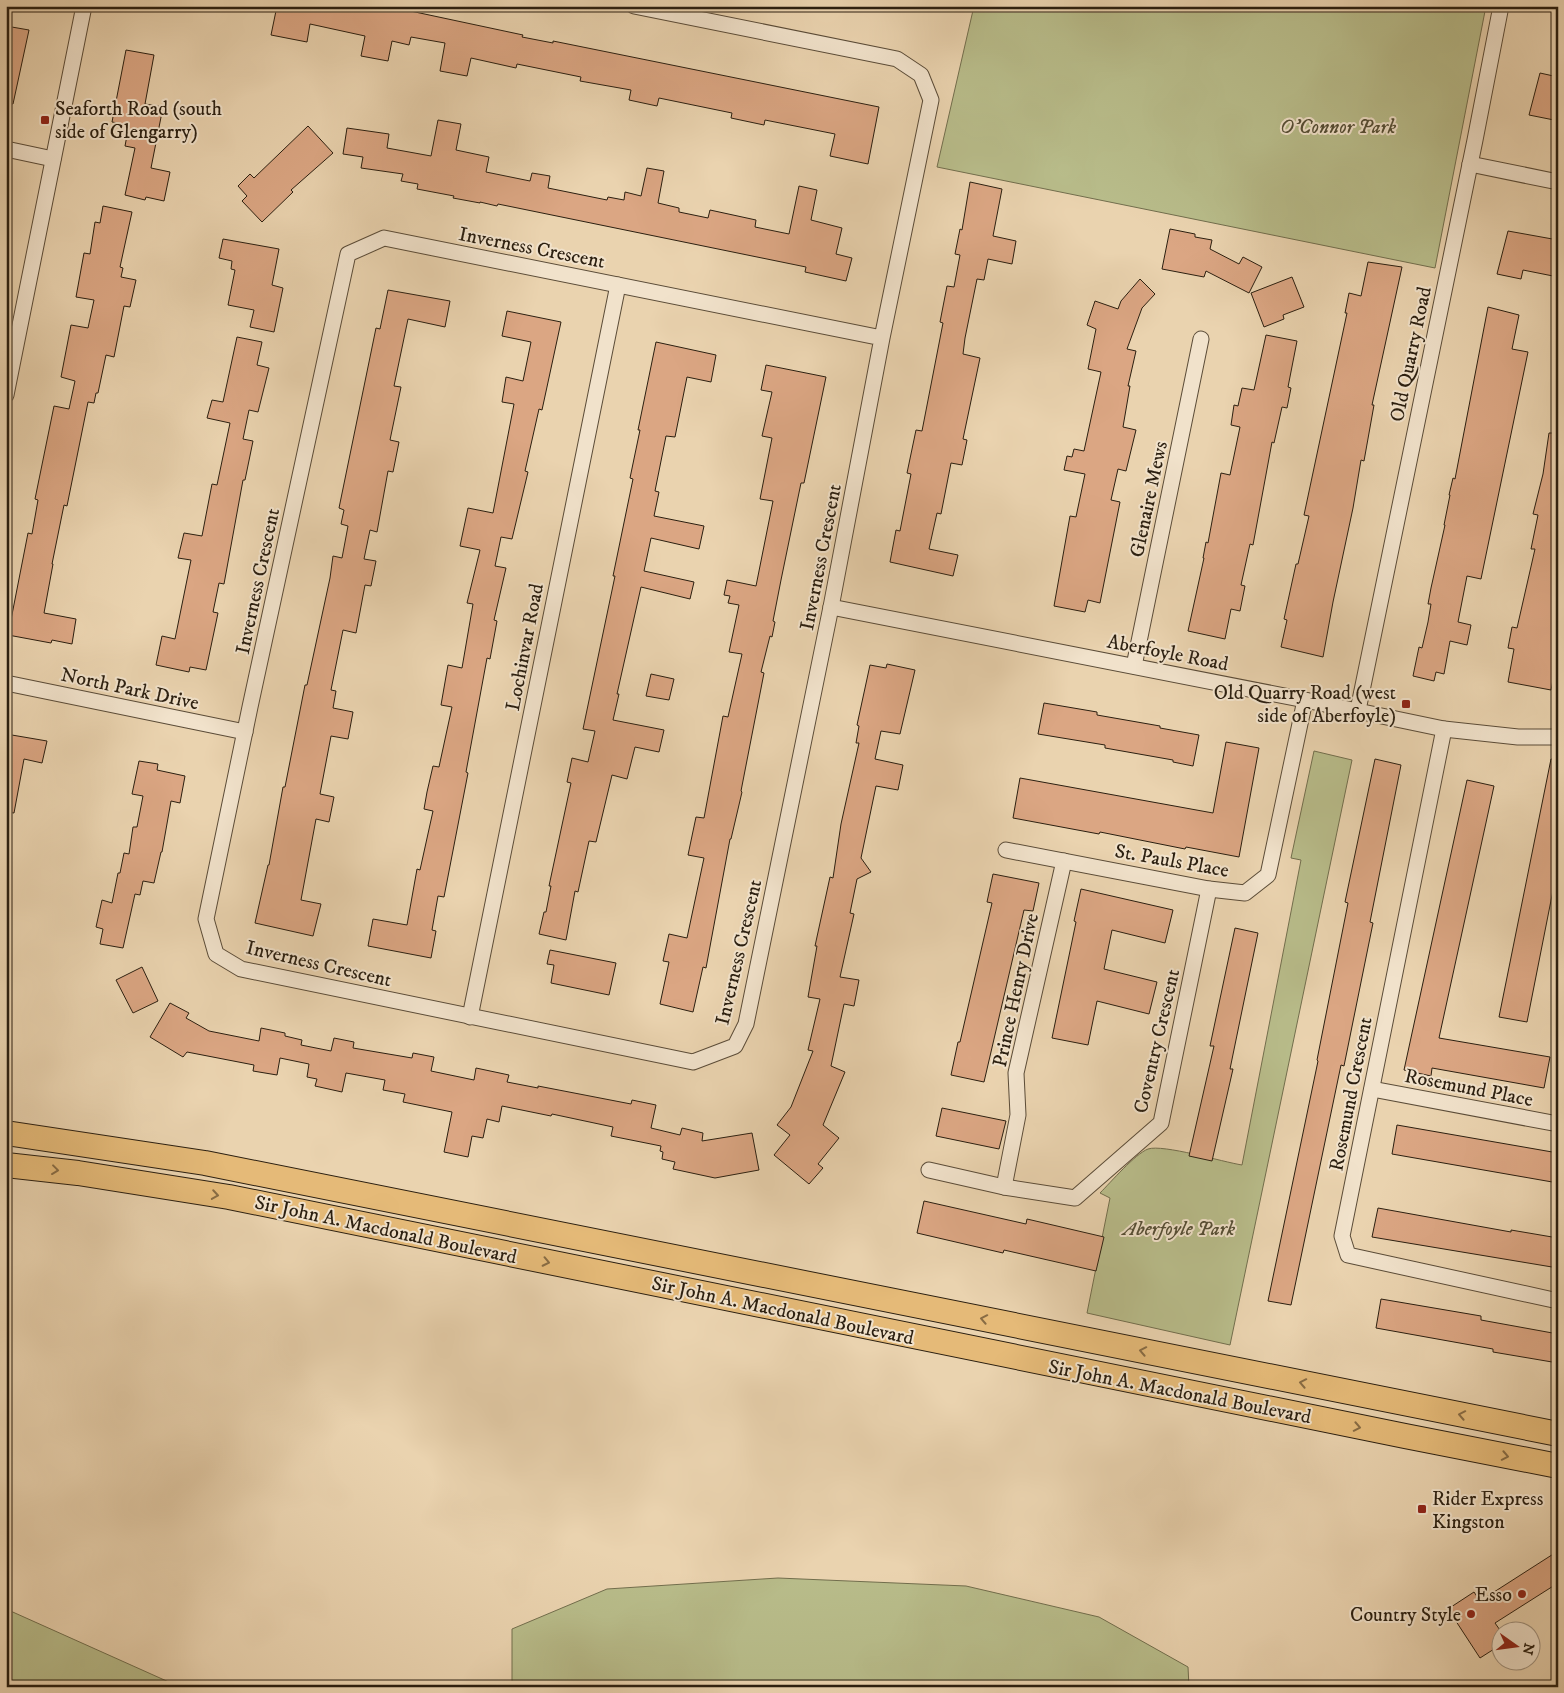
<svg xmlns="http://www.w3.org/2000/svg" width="1564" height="1693" viewBox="0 0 1564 1693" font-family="'IM FELL DW Pica',serif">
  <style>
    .green { fill: #b8bc8a; stroke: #726e4d }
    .building { fill: #dba683; stroke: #2b1f10 }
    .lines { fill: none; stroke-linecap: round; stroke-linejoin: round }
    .street-casing { stroke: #5b4c38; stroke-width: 17 }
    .primary-casing { stroke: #2b1f10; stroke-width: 26 }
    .street { stroke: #f1e2cb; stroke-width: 15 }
    .primary { stroke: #e5ba78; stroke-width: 24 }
    .oneway { stroke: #886c44 }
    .poi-dot { fill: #8f2418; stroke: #f1e2cb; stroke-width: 2 }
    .labels { text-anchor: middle; stroke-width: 4; stroke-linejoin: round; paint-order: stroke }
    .poi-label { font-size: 20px; fill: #2b1f10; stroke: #f1e2cb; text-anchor: end }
    .park-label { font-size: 20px; font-style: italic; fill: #554e35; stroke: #f1e2cb }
    .street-label { font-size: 20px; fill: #2b1f10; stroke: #f1e2cb }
  </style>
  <rect width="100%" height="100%" fill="#ead3af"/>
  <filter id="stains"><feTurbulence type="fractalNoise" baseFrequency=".004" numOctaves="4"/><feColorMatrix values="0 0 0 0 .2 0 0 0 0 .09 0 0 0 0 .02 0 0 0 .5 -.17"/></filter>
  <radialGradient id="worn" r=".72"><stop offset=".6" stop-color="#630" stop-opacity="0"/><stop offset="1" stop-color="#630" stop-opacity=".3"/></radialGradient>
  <g class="green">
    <path d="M 974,6 L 1486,6 L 1435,268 L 937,167 Z"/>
    <path d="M 1314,751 L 1352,760 L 1230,1345 L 1087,1313 L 1110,1198 L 1100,1193 C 1111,1182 1135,1154 1148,1149 C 1163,1144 1223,1162 1242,1165 L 1301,860 L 1291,858 Z"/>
    <path d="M 778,1578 L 966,1586 L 1099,1617 L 1188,1667 L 1189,1687 L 512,1687 L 512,1629 L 607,1589 Z"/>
    <path d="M 6,1609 L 180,1687 L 6,1687 Z"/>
  </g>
  <g class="building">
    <path d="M 277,6 L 297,6 L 318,11 L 319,6 L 387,6 L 523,35 L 522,37 L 553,43 L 553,41 L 879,107 L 868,164 L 830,156 L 835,134 L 765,120 L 764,125 L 731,118 L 732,113 L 659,98 L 657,106 L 629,100 L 631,90 L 580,81 L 581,77 L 517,64 L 516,68 L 471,58 L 467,76 L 440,71 L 445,43 L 411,37 L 409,45 L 392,41 L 388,61 L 361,56 L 365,36 L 310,24 L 307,42 L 271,35 Z"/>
    <path d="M 6,26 L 29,30 L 13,104 L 6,103 Z"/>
    <path d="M 126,50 L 154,55 L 145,104 L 163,107 L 151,168 L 170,172 L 164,201 L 146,197 L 145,200 L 125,195 L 135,148 L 125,146 L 129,125 L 112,122 Z"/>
    <path d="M 1540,73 L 1558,77 L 1558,101 L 1554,120 L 1529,115 Z"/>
    <path d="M 438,120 L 461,124 L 456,150 L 489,157 L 486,172 L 530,181 L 532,173 L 550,176 L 548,188 L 607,200 L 608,197 L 624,200 L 625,192 L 641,196 L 647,168 L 664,171 L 658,203 L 679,208 L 679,212 L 708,218 L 710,210 L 756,220 L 755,227 L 789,234 L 799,186 L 817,190 L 811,220 L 842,228 L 836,254 L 852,258 L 846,281 L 805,272 L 806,267 L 498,204 L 497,206 L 480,202 L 480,203 L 453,198 L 454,196 L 417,189 L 418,184 L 401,181 L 403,174 L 361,168 L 363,157 L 343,154 L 347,128 L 389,134 L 387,148 L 431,156 Z"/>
    <path d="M 308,126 L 333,153 L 291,190 L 293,192 L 262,222 L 242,201 L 247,196 L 238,186 L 250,174 L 254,178 Z"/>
    <path d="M 970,182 L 1002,189 L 993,236 L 1016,241 L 1012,264 L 988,259 L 984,280 L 977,279 L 965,338 L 963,354 L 980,358 L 963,439 L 967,440 L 962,465 L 951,463 L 941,514 L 937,513 L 929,549 L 958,555 L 953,576 L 890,562 L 896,530 L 900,531 L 911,474 L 907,473 L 916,430 L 922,431 L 943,323 L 940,322 L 947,286 L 954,287 L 960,255 L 955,254 L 960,229 L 962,230 Z"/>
    <path d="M 103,206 L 132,212 L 120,267 L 123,268 L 121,277 L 136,280 L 130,307 L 124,306 L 114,357 L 106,355 L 98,393 L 96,393 L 94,403 L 88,402 L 67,506 L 64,505 L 52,564 L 53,564 L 44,613 L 76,619 L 72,644 L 52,640 L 51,643 L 8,635 L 28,533 L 32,534 L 38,500 L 35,499 L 54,406 L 69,409 L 75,381 L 61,377 L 71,325 L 88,328 L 94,300 L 76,297 L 84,253 L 90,254 L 95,222 L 100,223 Z"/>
    <path d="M 1170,229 L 1195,234 L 1195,237 L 1212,240 L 1210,249 L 1239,264 L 1243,257 L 1262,267 L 1249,293 L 1206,271 L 1204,277 L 1162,269 Z"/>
    <path d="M 1508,231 L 1558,240 L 1558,277 L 1523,270 L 1521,279 L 1497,274 Z"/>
    <path d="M 223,239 L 279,249 L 272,285 L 283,288 L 274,332 L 250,327 L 254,310 L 228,305 L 235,270 L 231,269 L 232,261 L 219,258 Z"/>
    <path d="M 1368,262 L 1402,267 L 1372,405 L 1374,405 L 1364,461 L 1361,460 L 1353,508 L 1333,602 L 1323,657 L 1281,647 L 1287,620 L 1284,619 L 1296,564 L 1298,564 L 1309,516 L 1304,515 L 1347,313 L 1345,313 L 1349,293 L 1361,296 Z"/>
    <path d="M 1292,277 L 1304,307 L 1283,315 L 1284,319 L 1264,327 L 1251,293 Z"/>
    <path d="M 1140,279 L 1155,294 L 1142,308 L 1127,349 L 1136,351 L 1128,386 L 1130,386 L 1123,427 L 1136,430 L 1126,471 L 1118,469 L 1111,500 L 1120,502 L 1100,603 L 1088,600 L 1085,612 L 1054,606 L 1070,516 L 1076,517 L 1085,474 L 1064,470 L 1067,456 L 1072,457 L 1074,449 L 1084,451 L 1101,372 L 1088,369 L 1096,329 L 1087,325 L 1095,301 L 1118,309 L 1121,301 Z"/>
    <path d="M 388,290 L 450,301 L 445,327 L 408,319 L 394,386 L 401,387 L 390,440 L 399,442 L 393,472 L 388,471 L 377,532 L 370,530 L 364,559 L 376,561 L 371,586 L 365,585 L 356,633 L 343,630 L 331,690 L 336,691 L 333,708 L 353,712 L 348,739 L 331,736 L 320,794 L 334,797 L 329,822 L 316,819 L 301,900 L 321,904 L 313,936 L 255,923 L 268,865 L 269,865 L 283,787 L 285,787 L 305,685 L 307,685 L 330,578 L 333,556 L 342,558 L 348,526 L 341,524 L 344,510 L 339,508 L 376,328 L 380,329 Z"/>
    <path d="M 1488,307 L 1519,315 L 1512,349 L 1528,352 L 1481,579 L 1467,576 L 1458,622 L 1471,625 L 1467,645 L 1450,641 L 1444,674 L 1436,672 L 1434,681 L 1413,676 L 1419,647 L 1422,648 L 1428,622 L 1431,604 L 1428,604 L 1431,588 L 1445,525 L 1444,525 L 1450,495 L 1449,495 L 1453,478 L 1455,479 Z"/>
    <path d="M 507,311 L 561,322 L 542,410 L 539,409 L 525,471 L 528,472 L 512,539 L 501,537 L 495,566 L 506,568 L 494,620 L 497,621 L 490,659 L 487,658 L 466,772 L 468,773 L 444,897 L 438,896 L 432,930 L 436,931 L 431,958 L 368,946 L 373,919 L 407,925 L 417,869 L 420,870 L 433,811 L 424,809 L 427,792 L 433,766 L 439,767 L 452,707 L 441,705 L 448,665 L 462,668 L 473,604 L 467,603 L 480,550 L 460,546 L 468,508 L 493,513 L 514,404 L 502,402 L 506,377 L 523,381 L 531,342 L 502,336 Z"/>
    <path d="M 1266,335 L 1297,341 L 1288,387 L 1291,388 L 1287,408 L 1282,407 L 1274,443 L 1272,442 L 1253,545 L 1250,544 L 1241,585 L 1245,586 L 1240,611 L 1231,609 L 1225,639 L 1188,631 L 1204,558 L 1203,558 L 1206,542 L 1208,543 L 1221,473 L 1230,475 L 1240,427 L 1231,425 L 1234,405 L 1238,406 L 1242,388 L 1254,390 Z"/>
    <path d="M 237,337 L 262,342 L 257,365 L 269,368 L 258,412 L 249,410 L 243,439 L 253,441 L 245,480 L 243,480 L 224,584 L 219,583 L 213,612 L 218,613 L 206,670 L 190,667 L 189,672 L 156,665 L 162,636 L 175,639 L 191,560 L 178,558 L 184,533 L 202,536 L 212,484 L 217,485 L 230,423 L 207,418 L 212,400 L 223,402 Z"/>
    <path d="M 656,342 L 716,355 L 711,382 L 687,377 L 675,437 L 666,436 L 655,491 L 659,492 L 654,516 L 704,526 L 699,549 L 651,538 L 644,571 L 694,582 L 690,599 L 641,587 L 617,694 L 619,694 L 613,720 L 664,730 L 659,752 L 635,747 L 627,779 L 612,775 L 596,842 L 589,841 L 578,892 L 575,891 L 566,940 L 539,934 L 544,912 L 546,912 L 551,886 L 549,886 L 571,783 L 567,782 L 572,758 L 588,762 L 595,731 L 583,729 L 615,576 L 613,576 L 633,479 L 630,478 L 640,430 L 638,430 Z"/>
    <path d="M 766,365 L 826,377 L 804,483 L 801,483 L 781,580 L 773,621 L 775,622 L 772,637 L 770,636 L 761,672 L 764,673 L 741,791 L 742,792 L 731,839 L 730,839 L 706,968 L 703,967 L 693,1012 L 660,1004 L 669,962 L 663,961 L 669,934 L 687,938 L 704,858 L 688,855 L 696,817 L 704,818 L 723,716 L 728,717 L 742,654 L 729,652 L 739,605 L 728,603 L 730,596 L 724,595 L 727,580 L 756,586 L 773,501 L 760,499 L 772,438 L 762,436 L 772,392 L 761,390 Z"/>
    <path d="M 1549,433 L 1558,433 L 1558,654 L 1551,690 L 1508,682 L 1514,649 L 1508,648 L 1512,627 L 1517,628 L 1535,549 L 1531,549 L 1538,515 L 1533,514 L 1543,474 Z"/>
    <path d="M 887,664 L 915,670 L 900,734 L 881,731 L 875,759 L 903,765 L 898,790 L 876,786 L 861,858 L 871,872 L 857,879 L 850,913 L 854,914 L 840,977 L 859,980 L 854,1006 L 844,1004 L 831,1066 L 845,1072 L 823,1125 L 839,1138 L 818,1164 L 823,1168 L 809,1184 L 774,1155 L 790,1135 L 777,1125 L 791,1107 L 813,1051 L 808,1050 L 820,999 L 808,997 L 817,946 L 815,946 L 830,877 L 833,878 L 841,824 L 859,743 L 856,743 L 859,726 L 857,725 L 870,665 L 886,668 Z"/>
    <path d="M 651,674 L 674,679 L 669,700 L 646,696 Z"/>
    <path d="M 1044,703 L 1097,712 L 1097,715 L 1160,726 L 1160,728 L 1199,735 L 1193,766 L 1173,762 L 1173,760 L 1105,748 L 1105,745 L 1038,734 Z"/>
    <path d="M 6,734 L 47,741 L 42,763 L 24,759 L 14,813 L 6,812 Z"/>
    <path d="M 1226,742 L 1259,748 L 1239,857 L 1186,847 L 1185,849 L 1100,832 L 1099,834 L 1013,818 L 1020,778 L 1213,813 Z"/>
    <path d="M 1375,759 L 1401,765 L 1370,922 L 1373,923 L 1344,1066 L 1341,1065 L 1291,1305 L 1268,1301 L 1318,1061 L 1317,1060 L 1348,903 L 1345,902 Z"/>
    <path d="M 1551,759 L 1558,760 L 1558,865 L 1527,1022 L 1499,1017 Z"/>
    <path d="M 139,761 L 158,764 L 157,770 L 185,776 L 180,803 L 171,801 L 162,852 L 161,852 L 154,883 L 143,881 L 140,895 L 135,894 L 123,948 L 100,944 L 103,929 L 96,927 L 102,900 L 112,903 L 118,873 L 120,873 L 124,853 L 129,854 L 133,827 L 137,827 L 143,796 L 132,794 Z"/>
    <path d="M 1467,780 L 1494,786 L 1439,1038 L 1550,1057 L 1544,1088 L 1432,1068 L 1431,1076 L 1404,1070 Z"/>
    <path d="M 993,874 L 1039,883 L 1033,911 L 1024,910 L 984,1082 L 951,1075 L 958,1042 L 960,1042 L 992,903 L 987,902 Z"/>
    <path d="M 1081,889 L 1173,910 L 1165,943 L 1112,930 L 1104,969 L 1157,982 L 1149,1014 L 1097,1001 L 1088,1045 L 1052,1038 L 1076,922 L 1074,921 Z"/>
    <path d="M 1235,928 L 1258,933 L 1230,1069 L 1233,1069 L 1212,1161 L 1189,1156 L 1214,1046 L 1210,1046 Z"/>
    <path d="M 550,950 L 616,963 L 609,995 L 551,983 L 554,965 L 547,964 Z"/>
    <path d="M 142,967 L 158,1001 L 133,1013 L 116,980 Z"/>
    <path d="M 170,1003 L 189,1013 L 186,1018 L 209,1031 L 259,1041 L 261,1028 L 285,1033 L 285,1036 L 302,1040 L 301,1045 L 331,1051 L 334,1038 L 354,1042 L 353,1048 L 412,1058 L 413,1053 L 434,1057 L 431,1071 L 474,1080 L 476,1068 L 509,1075 L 507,1082 L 538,1088 L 538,1086 L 631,1104 L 632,1100 L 656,1105 L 651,1128 L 680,1135 L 682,1128 L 703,1133 L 702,1141 L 752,1133 L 759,1170 L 715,1178 L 673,1169 L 675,1162 L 662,1159 L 663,1152 L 660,1151 L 661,1146 L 611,1136 L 613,1127 L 552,1114 L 551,1116 L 502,1106 L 499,1122 L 487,1119 L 483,1138 L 472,1136 L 468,1157 L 444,1152 L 452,1112 L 403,1102 L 405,1094 L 383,1090 L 385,1080 L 346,1073 L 342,1092 L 315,1086 L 317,1079 L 307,1077 L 309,1064 L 280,1058 L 277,1075 L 253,1071 L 254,1065 L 187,1052 L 183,1057 L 150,1037 Z"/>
    <path d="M 942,1108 L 1006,1121 L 999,1149 L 936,1136 Z"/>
    <path d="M 1397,1125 L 1558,1153 L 1558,1183 L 1392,1154 Z"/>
    <path d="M 924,1201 L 1026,1224 L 1027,1219 L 1104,1237 L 1096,1271 L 1004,1250 L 1003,1253 L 917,1233 Z"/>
    <path d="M 1378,1208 L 1511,1232 L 1511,1230 L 1558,1238 L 1558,1268 L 1372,1237 Z"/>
    <path d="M 1381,1299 L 1481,1316 L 1481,1320 L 1558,1334 L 1558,1363 L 1493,1352 L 1493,1349 L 1376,1328 Z"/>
    <path d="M 1558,1551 L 1558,1583 L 1495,1623 L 1502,1633 L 1502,1644 L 1480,1658 L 1448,1609 L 1474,1592 L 1480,1601 Z"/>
  </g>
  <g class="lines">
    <defs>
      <g id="street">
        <path d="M 634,6 L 897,59 L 921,75 L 931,100 L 882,338 L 831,607 L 746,1024 L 735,1046 L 693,1062 L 241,969 L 216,954 L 206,919 L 250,707 L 348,254 L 384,238 L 882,338"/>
        <path d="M 6,149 L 53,159"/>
        <path d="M 1470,164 L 1558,182"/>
        <path d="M 6,395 L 84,6"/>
        <path d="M 831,607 L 1305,700 L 1444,729 L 1518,737 L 1558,737"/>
        <path d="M 1134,666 L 1201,339"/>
        <path d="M 6,683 L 245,732"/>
        <path d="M 1358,710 L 1475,140 L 1501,6"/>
        <path d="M 1444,729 L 1342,1236 L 1348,1255 L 1558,1301"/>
        <path d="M 1006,850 L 1209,889 L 1245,893 L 1268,875 L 1305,700"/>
        <path d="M 470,1017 L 618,285"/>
        <path d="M 1372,1089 L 1558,1124"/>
        <path d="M 929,1170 L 1004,1187 L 1075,1198 L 1161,1123 L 1209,889"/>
        <path d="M 1004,1187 L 1018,1115 L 1016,1073 L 1064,861"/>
      </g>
      <g id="primary">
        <path d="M 6,1133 L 205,1163 L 1558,1434"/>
        <path d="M 6,1165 L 78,1173 L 229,1197 L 1405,1436 L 1558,1466"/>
      </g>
    </defs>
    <use href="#street" class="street-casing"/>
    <use href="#primary" class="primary-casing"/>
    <use href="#street" class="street"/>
    <use href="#primary" class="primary"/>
  </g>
  <defs><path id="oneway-chevron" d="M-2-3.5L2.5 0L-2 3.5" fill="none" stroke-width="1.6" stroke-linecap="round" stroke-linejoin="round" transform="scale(1.25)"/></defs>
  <g class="oneway">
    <use href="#oneway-chevron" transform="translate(55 1170) rotate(7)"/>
    <use href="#oneway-chevron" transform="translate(215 1195) rotate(9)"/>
    <use href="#oneway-chevron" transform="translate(546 1262) rotate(12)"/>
    <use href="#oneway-chevron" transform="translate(984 1319) rotate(-169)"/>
    <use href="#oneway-chevron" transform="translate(1143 1351) rotate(-169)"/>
    <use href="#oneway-chevron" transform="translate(1303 1383) rotate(-169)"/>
    <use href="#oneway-chevron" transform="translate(1462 1415) rotate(-169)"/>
    <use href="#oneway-chevron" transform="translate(1357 1427) rotate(11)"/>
    <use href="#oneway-chevron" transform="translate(1505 1456) rotate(11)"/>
  </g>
  <g class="poi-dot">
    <rect x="40" y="115" width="10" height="10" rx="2.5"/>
    <rect x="1401" y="699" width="10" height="10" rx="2.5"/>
    <rect x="1417" y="1504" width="10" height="10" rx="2.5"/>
    <circle cx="1522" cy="1594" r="5"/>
    <circle cx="1471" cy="1614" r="5"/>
  </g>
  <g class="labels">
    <g class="poi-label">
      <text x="55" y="115" text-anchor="start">Seaforth Road (south<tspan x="55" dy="23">side of Glengarry)</tspan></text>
      <text x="1396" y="699">Old Quarry Road (west<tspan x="1396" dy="23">side of Aberfoyle)</tspan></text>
      <text x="1432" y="1505" text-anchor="start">Rider Express<tspan x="1432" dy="23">Kingston</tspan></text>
      <text x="1512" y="1601">Esso</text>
      <text x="1461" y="1621">Country Style</text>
    </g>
    <g class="park-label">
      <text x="1338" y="133">O'Connor Park</text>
      <text x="1179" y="1235">Aberfoyle Park</text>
    </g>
    <g class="street-label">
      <text transform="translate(532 247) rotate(11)" y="7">Inverness Crescent</text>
      <text transform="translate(1410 354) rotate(-78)" y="7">Old Quarry Road</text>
      <text transform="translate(1148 499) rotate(-78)" y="7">Glenaire Mews</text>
      <text transform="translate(820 557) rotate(-79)" y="7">Inverness Crescent</text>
      <text transform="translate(257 581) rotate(-78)" y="7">Inverness Crescent</text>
      <text transform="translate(524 647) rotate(-79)" y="7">Lochinvar Road</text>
      <text transform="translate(1168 652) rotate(11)" y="7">Aberfoyle Road</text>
      <text transform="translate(130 688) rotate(12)" y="7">North Park Drive</text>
      <text transform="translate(1172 860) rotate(10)" y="7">St. Pauls Place</text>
      <text transform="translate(738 952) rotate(-77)" y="7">Inverness Crescent</text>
      <text transform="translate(319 963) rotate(13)" y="7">Inverness Crescent</text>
      <text transform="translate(1015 990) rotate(-78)" y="7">Prince Henry Drive</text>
      <text transform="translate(1156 1041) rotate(-77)" y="7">Coventry Crescent</text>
      <text transform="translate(1469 1087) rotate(11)" y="7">Rosemund Place</text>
      <text transform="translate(1350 1094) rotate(-79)" y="7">Rosemund Crescent</text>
      <text transform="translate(386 1229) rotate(12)" y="7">Sir John A. Macdonald Boulevard</text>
      <text transform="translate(783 1310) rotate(12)" y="7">Sir John A. Macdonald Boulevard</text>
      <text transform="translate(1180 1391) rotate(11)" y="7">Sir John A. Macdonald Boulevard</text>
    </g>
  </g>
  <rect width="1564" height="1693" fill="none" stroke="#ead3af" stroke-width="25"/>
  <rect x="8" y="8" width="1549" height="1678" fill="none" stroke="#2b1f10" stroke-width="2.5"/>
  <rect x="12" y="12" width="1539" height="1668" fill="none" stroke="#2b1f10"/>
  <g transform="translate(1516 1646) rotate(104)"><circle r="24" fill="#f1e2cb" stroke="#a29480"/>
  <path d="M0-4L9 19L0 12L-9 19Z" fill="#8f2418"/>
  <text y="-8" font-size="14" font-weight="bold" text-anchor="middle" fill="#2b1f10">N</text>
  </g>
  <rect width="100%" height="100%" filter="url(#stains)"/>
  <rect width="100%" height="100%" fill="url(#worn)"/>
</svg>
